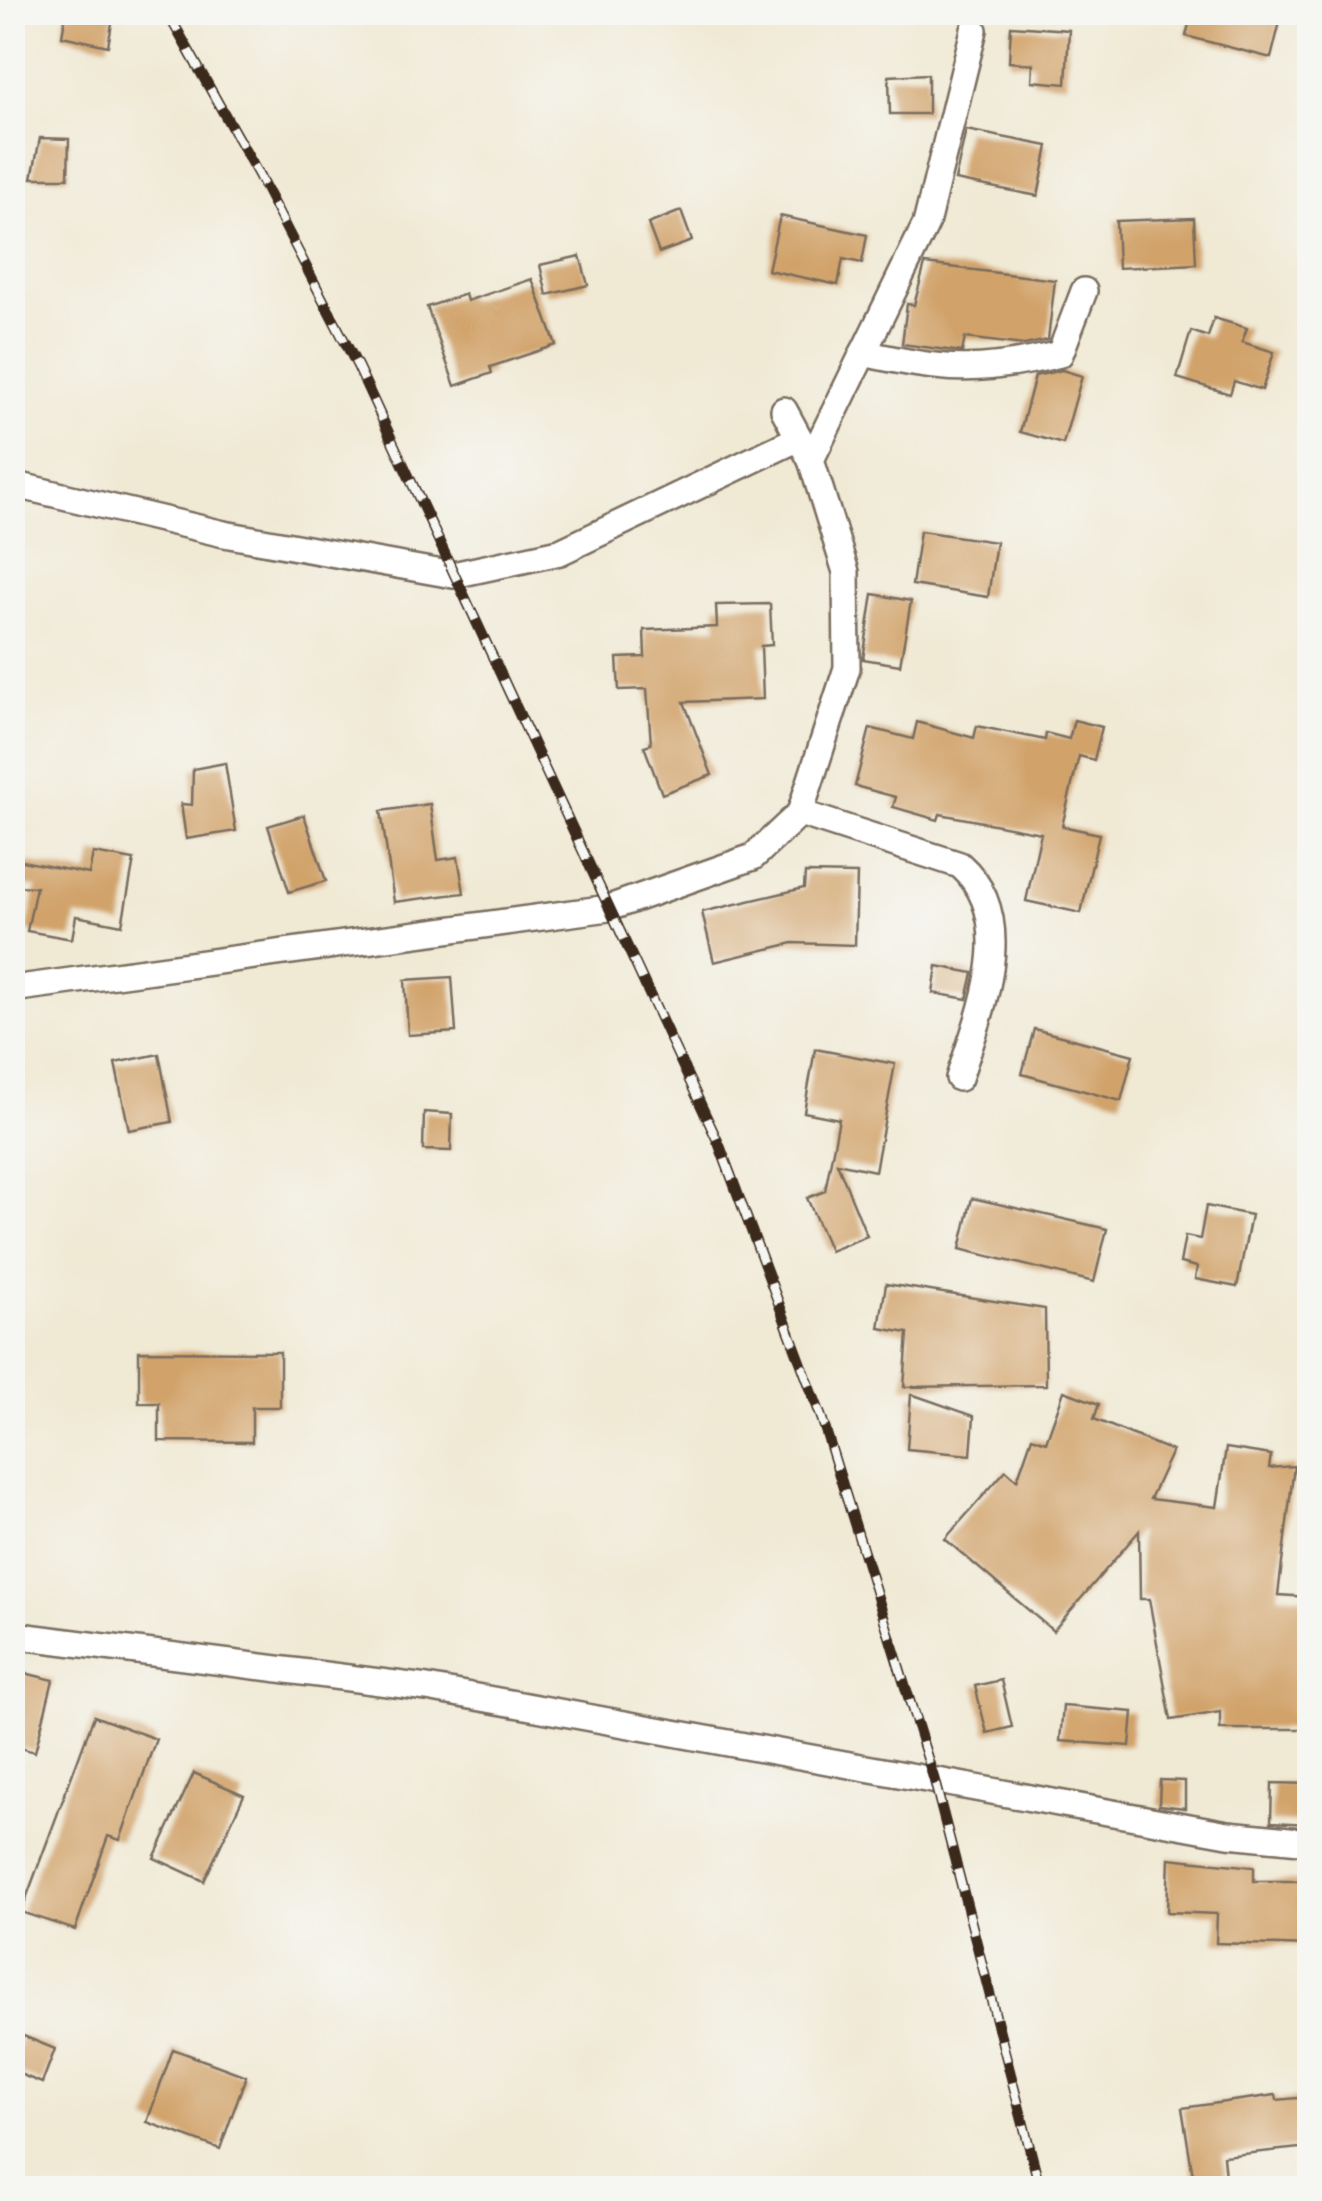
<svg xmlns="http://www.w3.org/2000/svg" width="1322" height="2201" viewBox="0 0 1322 2201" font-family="'Indie Flower',sans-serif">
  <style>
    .building { fill: #d1a36a }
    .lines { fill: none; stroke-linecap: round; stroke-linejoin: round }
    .minor-casing { stroke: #7a6d5e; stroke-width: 30 }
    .minor { stroke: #fff; stroke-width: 25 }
    .rail-casing { stroke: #3b2a1e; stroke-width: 11 }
    .rail { stroke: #f6f6f2; stroke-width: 8; stroke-dasharray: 22; stroke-linecap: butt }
  </style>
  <rect width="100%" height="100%" fill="#f6f6f2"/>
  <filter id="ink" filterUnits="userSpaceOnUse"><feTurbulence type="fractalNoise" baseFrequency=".01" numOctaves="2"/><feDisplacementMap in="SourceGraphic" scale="20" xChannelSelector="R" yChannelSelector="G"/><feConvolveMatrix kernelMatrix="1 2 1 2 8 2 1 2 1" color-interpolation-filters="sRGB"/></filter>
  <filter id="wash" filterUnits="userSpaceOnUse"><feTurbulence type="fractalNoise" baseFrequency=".0048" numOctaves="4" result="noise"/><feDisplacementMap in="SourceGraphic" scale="40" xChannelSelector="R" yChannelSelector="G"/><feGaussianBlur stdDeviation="2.25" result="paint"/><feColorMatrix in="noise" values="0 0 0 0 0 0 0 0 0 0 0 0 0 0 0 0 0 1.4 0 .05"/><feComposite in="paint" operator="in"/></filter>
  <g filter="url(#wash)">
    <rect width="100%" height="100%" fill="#f0e9d4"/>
    <g id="blocks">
      <g class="building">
        <path d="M 66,12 L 114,12 L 108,46 L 62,36 Z"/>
        <path d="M 1192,12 L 1258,12 L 1281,18 L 1271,58 L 1186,36 Z"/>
        <path d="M 1011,26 L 1069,30 L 1066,84 L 1032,81 L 1033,64 L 1009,62 Z"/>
        <path d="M 928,74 L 928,114 L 890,114 L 889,76 Z"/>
        <path d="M 966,130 L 1048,146 L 1038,196 L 955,180 Z"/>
        <path d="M 40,138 L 69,139 L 68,178 L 32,178 Z"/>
        <path d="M 681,211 L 692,241 L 659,253 L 648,224 Z"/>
        <path d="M 780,216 L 867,235 L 862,263 L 843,259 L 838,285 L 768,270 Z"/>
        <path d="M 1194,218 L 1196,264 L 1118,268 L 1116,221 Z"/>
        <path d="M 580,256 L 588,285 L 547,295 L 540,265 Z"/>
        <path d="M 925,264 L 1055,280 L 1048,340 L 1024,345 L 965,338 L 962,352 L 902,344 L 907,304 L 914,305 Z"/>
        <path d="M 532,279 L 556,345 L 490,367 L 492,373 L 455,386 L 427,307 L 465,294 L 467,301 Z"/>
        <path d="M 1214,318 L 1247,328 L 1242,342 L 1274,352 L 1262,390 L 1234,381 L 1230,394 L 1177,378 L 1191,331 L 1208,337 Z"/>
        <path d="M 1062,370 L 1082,376 L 1063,444 L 1020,432 L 1035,376 Z"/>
        <path d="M 920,531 L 996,542 L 988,597 L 912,585 Z"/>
        <path d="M 873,594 L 911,601 L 900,665 L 863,659 Z"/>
        <path d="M 770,604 L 772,645 L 761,646 L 763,699 L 684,702 L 712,775 L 662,794 L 644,746 L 651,744 L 647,689 L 619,690 L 617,658 L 645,657 L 644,630 L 717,627 L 716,605 Z"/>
        <path d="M 1074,720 L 1102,727 L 1094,760 L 1079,756 L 1062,826 L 1099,834 L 1081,913 L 1026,901 L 1041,833 L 940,814 L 938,820 L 893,807 L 896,797 L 855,786 L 870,728 L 913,739 L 917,722 L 974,738 L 977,726 L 1045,740 L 1046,733 L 1069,739 Z"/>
        <path d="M 225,763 L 236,831 L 186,839 L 181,804 L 192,805 L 193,769 Z"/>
        <path d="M 430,804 L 438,860 L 458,857 L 464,893 L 394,902 L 381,811 Z"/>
        <path d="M 304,815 L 326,881 L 289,892 L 268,826 Z"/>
        <path d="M 93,853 L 134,860 L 122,925 L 76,916 L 72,939 L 27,931 L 36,887 L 12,886 L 12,859 L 89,874 Z"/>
        <path d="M 805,873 L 857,874 L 855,945 L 793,943 L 714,962 L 702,912 L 804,888 Z"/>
        <path d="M 937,966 L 973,973 L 967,999 L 933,993 Z"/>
        <path d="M 452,977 L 456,1032 L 408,1035 L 405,980 Z"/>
        <path d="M 1034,1029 L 1133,1055 L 1121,1101 L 1022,1074 Z"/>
        <path d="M 815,1049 L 895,1064 L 875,1171 L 837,1163 L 867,1236 L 830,1251 L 807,1198 L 825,1191 L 839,1119 L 804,1112 Z"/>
        <path d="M 159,1054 L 172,1122 L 129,1130 L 115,1063 Z"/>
        <path d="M 424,1112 L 452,1114 L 451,1151 L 423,1150 Z"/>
        <path d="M 972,1198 L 1107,1229 L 1094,1282 L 960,1249 Z"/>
        <path d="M 1206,1206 L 1251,1215 L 1237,1287 L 1195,1279 L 1197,1267 L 1180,1263 L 1185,1236 L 1200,1239 Z"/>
        <path d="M 886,1284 L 1045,1309 L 1046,1385 L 904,1387 L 908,1333 L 879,1328 Z"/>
        <path d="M 139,1351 L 280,1352 L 280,1407 L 252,1407 L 252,1442 L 159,1441 L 159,1403 L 139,1403 Z"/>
        <path d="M 1064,1391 L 1099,1404 L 1094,1419 L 1172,1451 L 1150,1499 L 1217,1507 L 1226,1448 L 1271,1455 L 1269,1468 L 1294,1466 L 1278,1595 L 1309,1597 L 1305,1669 L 1310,1670 L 1310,1729 L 1220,1729 L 1220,1712 L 1171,1720 L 1149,1599 L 1140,1599 L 1139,1531 L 1053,1631 L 945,1539 L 1006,1470 L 1017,1480 L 1032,1437 L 1046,1442 Z"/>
        <path d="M 911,1394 L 974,1416 L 971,1455 L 907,1449 Z"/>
        <path d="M 12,1670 L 53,1680 L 35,1752 L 12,1746 Z"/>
        <path d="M 1001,1680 L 1012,1727 L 987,1733 L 975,1686 Z"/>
        <path d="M 1063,1706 L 1133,1712 L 1130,1746 L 1060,1741 Z"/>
        <path d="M 94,1716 L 156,1739 L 120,1840 L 108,1836 L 75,1930 L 21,1912 Z"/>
        <path d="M 194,1773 L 244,1795 L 204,1881 L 154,1858 Z"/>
        <path d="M 1160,1780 L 1185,1781 L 1185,1808 L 1159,1805 Z"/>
        <path d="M 1272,1783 L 1310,1784 L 1310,1824 L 1271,1822 Z"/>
        <path d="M 1169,1858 L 1254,1867 L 1254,1881 L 1310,1881 L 1310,1946 L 1216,1943 L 1217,1914 L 1167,1912 Z"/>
        <path d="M 21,2035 L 55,2049 L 42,2083 L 12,2071 Z"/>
        <path d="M 173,2049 L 246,2076 L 220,2149 L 147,2122 Z"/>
        <path d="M 1276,2095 L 1277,2100 L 1308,2097 L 1310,2147 L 1223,2156 L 1226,2188 L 1195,2188 L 1182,2108 Z"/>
      </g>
    </g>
  </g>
  <g filter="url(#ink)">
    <use href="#blocks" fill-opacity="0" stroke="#7a6d5e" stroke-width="2.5"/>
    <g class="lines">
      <defs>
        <g id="minor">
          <path d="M 863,353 C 945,371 979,374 1060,354 L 1084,291"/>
          <path d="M 811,460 L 926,224 L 974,30"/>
          <path d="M 12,484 L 224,534 L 453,575 L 560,552 L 799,438"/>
          <path d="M 800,813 L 960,865 C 1021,919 980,1013 959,1078"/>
          <path d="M 12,989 L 609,908 L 753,857 L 800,813 L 847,668 L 846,572 L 811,460 L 784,410"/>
          <path d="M 12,1635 L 427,1688 L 1228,1834 L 1310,1842"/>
        </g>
      </defs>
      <use href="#minor" class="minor-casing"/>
      <use href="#minor" class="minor"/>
      <defs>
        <path id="rail" d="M 167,12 L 258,174 L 358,367 L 719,1144 L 822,1419 L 934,1779 L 1040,2188"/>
      </defs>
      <use href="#rail" class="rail-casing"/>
      <use href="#rail" class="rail"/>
    </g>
  </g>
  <rect width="1322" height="2201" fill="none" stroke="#f6f6f2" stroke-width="50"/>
</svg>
